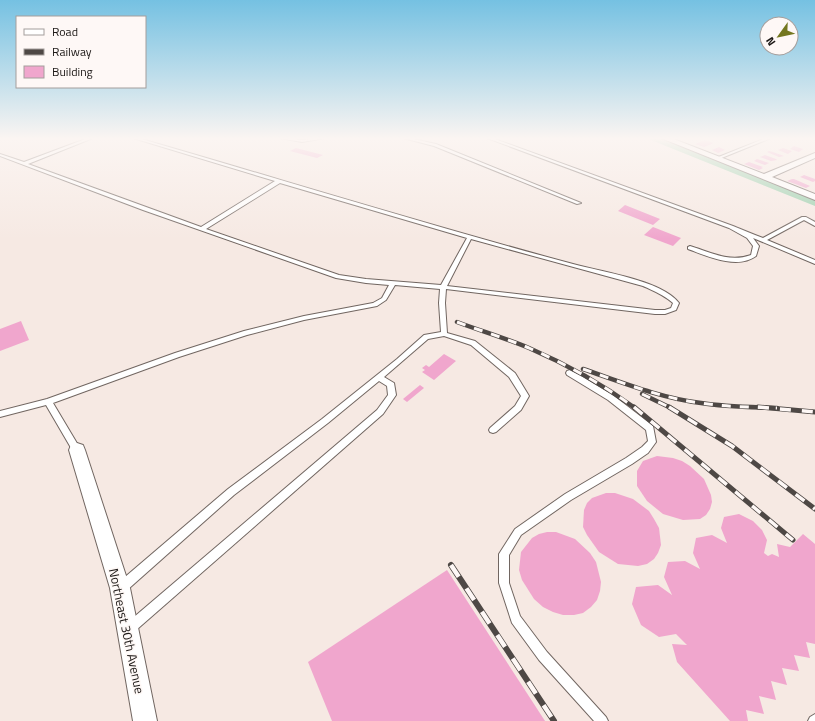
<svg xmlns="http://www.w3.org/2000/svg" width="815" height="721" viewBox="0 0 815 721" font-family="'Titillium Web',sans-serif">
  <style>
    .green { fill: #9ccfad }
    .building { fill: #f0a6cd }
    .lines { fill: none; stroke-linecap: round; stroke-linejoin: round }
    .service-casing { stroke: #716661; stroke-width: 2 }
    .minor-casing { stroke: #716661; stroke-width: 2 }
    .service { fill: #fff; fill-rule: evenodd }
    .minor { fill: #fff; fill-rule: evenodd }
    .rail-far2-casing { stroke: #4e4845; stroke-width: 4.5 }
    .rail-far1-casing { stroke: #4e4845; stroke-width: 5 }
    .rail-casing { stroke: #4e4845; stroke-width: 6 }
    .rail-far2 { stroke: #fef8f6; stroke-width: 3; stroke-dasharray: 9; stroke-linecap: butt }
    .rail-far1 { stroke: #fef8f6; stroke-width: 3.5; stroke-dasharray: 11; stroke-linecap: butt }
    .rail { stroke: #fef8f6; stroke-width: 4.5; stroke-dasharray: 14; stroke-linecap: butt }
    .labels { text-anchor: middle; stroke-width: 3; stroke-linejoin: round; paint-order: stroke }
    .near-street-label { font-size: 13px; fill: #1c1816; stroke: #fef8f6 }
  </style>
  <rect width="100%" height="100%" fill="#f6e9e3"/>
  <path class="green" d="M 646,138 L 659,138 L 815,200 L 815,206 Z"/>
  <g class="building">
    <path d="M 705,140 L 714,143 L 704,147 L 695,144 Z"/>
    <path d="M 794,146 L 803,149 L 799,152 L 790,149 Z"/>
    <path d="M 719,147 L 725,150 L 718,153 L 712,150 Z"/>
    <path d="M 296,148 L 323,155 L 317,158 L 290,151 Z"/>
    <path d="M 783,148 L 792,151 L 788,154 L 778,150 Z"/>
    <path d="M 769,151 L 773,152 L 784,156 L 779,157 L 767,152 Z"/>
    <path d="M 765,155 L 776,159 L 777,160 L 771,161 L 760,157 Z"/>
    <path d="M 757,159 L 769,163 L 765,165 L 754,161 Z"/>
    <path d="M 749,162 L 763,167 L 761,168 L 763,168 L 759,170 L 744,164 Z"/>
    <path d="M 804,175 L 815,179 L 815,181 L 813,182 L 800,177 Z"/>
    <path d="M 792,179 L 794,179 L 810,186 L 806,188 L 787,181 Z"/>
    <path d="M 625,205 L 660,219 L 653,225 L 618,211 Z"/>
    <path d="M 653,227 L 681,238 L 673,246 L 644,235 Z"/>
    <path d="M 21,321 L 29,340 L 0,351 L 0,329 Z"/>
    <path d="M 444,354 L 456,361 L 434,380 L 422,372 L 425,370 L 422,368 L 426,365 L 429,367 Z"/>
    <path d="M 420,385 L 424,388 L 407,402 L 403,399 Z"/>
    <path d="M 657,456 L 673,458 L 682,461 L 690,466 L 704,479 L 711,495 L 712,502 L 710,509 L 706,515 L 700,519 L 683,520 L 663,514 L 647,501 L 637,486 L 637,471 L 643,461 Z"/>
    <path d="M 606,493 L 615,493 L 633,499 L 649,511 L 654,519 L 659,528 L 661,545 L 658,553 L 654,559 L 647,564 L 638,566 L 618,564 L 599,552 L 587,535 L 583,527 L 584,510 L 587,503 L 592,498 Z"/>
    <path d="M 739,514 L 753,521 L 762,530 L 767,540 L 764,553 L 768,556 L 772,554 L 779,557 L 777,544 L 790,547 L 803,534 L 815,544 L 815,644 L 806,642 L 810,658 L 794,655 L 799,671 L 782,668 L 787,685 L 771,681 L 776,700 L 759,696 L 764,714 L 746,710 L 748,721 L 730,721 L 677,662 L 672,644 L 687,645 L 676,634 L 659,637 L 641,625 L 632,604 L 636,587 L 658,585 L 672,595 L 664,577 L 668,562 L 685,561 L 700,569 L 693,553 L 696,538 L 712,535 L 727,543 L 721,528 L 724,517 Z"/>
    <path d="M 547,532 L 556,532 L 575,539 L 590,553 L 596,562 L 601,582 L 600,591 L 597,600 L 591,607 L 583,613 L 574,615 L 563,615 L 553,612 L 543,607 L 534,599 L 522,580 L 519,570 L 521,552 L 532,538 L 539,534 Z"/>
    <path d="M 447,570 L 545,721 L 332,721 L 308,662 Z"/>
  </g>
  <g class="lines">
    <defs>
      <g id="service">
        <path d="M 88,138 L 93,138 L 28,164 L 201,227 L 275,181 L 133,138 L 138,138 C 283,180 427,225 573,264 C 602,272 661,280 679,303 L 676,310 L 665,314 L 655,314 L 446,289 L 445,303 L 447,333 L 475,341 L 515,373 L 529,396 L 521,410 L 496,432 L 493,433 L 490,432 L 489,430 L 490,428 L 515,406 L 521,396 L 509,377 L 471,345 L 444,336 L 428,339 L 384,377 L 394,383 L 396,395 L 383,414 L 135,631 L 131,632 L 127,631 L 126,627 L 127,623 L 377,410 L 388,395 L 387,386 L 379,381 L 328,423 L 234,495 L 126,591 L 122,592 L 118,591 L 117,587 L 118,583 L 228,489 L 322,419 L 397,359 L 424,335 L 441,332 L 439,303 L 440,289 L 395,285 L 386,300 L 377,306 L 304,320 L 247,335 L 179,357 L 53,403 L 81,450 L 80,453 L 77,454 L 74,453 L 46,405 L 0,417 L 0,411 L 47,399 L 175,353 L 244,331 L 304,316 L 373,303 L 382,298 L 389,285 L 366,283 L 336,278 L 143,210 L 0,156 L 0,154 L 24,162 ZM 280,183 L 467,238 L 441,285 L 366,279 L 339,275 L 206,229 ZM 471,239 L 643,286 C 654,291 664,295 673,303 L 671,308 L 665,310 L 655,310 L 447,286 Z"/>
        <path d="M 280,138 C 288,137 295,140 302,140 C 310,140 317,137 325,138 L 302,142 Z"/>
        <path d="M 403,138 L 409,138 L 436,144 L 581,203 L 577,204 L 434,146 Z"/>
        <path d="M 487,138 L 492,138 L 733,226 C 743,230 752,234 763,238 L 802,217 L 806,217 L 815,222 L 815,226 L 804,220 L 767,240 L 815,260 L 815,264 L 753,238 L 759,246 L 756,256 C 737,270 707,256 688,249 L 688,247 L 690,246 C 710,252 729,263 751,255 L 753,246 L 747,238 L 729,228 Z"/>
        <path d="M 766,138 L 771,138 L 719,159 L 716,158 Z"/>
        <path d="M 570,370 L 583,377 L 614,396 L 653,426 L 656,442 L 648,453 L 632,464 L 571,500 L 521,535 L 509,555 L 509,583 L 520,616 L 547,652 L 606,717 L 608,721 L 594,721 L 539,660 L 512,623 L 499,583 L 499,554 L 515,529 L 565,494 L 626,458 L 642,447 L 648,441 L 646,430 L 608,400 L 567,375 L 566,373 L 567,371 Z"/>
        <path d="M 815,714 L 815,721 L 808,721 L 810,717 Z"/>
      </g>
      <g id="minor">
        <path d="M 661,138 L 671,138 L 764,174 L 815,153 L 815,158 L 772,177 L 815,194 L 815,200 Z"/>
        <path d="M 77,443 L 83,445 L 85,450 L 130,588 L 157,721 L 133,721 L 110,588 L 69,450 L 71,445 Z"/>
      </g>
    </defs>
    <use href="#service" class="service-casing"/>
    <use href="#minor" class="minor-casing"/>
    <use href="#service" class="service"/>
    <use href="#minor" class="minor"/>
    <defs>
      <g id="rail-far2">
        <path d="M 457,322 C 481,331 505,338 529,348 C 566,364 602,384 635,408"/>
        <path d="M 583,369 C 621,382 660,398 701,403 C 726,407 752,407 777,408"/>
        <path d="M 642,394 L 671,408"/>
      </g>
      <g id="rail-far1">
        <path d="M 634,407 L 793,540"/>
        <path d="M 669,407 L 732,446 L 815,509"/>
        <path d="M 758,407 L 815,412"/>
      </g>
      <path id="rail" d="M 451,565 L 554,721"/>
    </defs>
    <use href="#rail-far2" class="rail-far2-casing"/>
    <use href="#rail-far1" class="rail-far1-casing"/>
    <use href="#rail" class="rail-casing"/>
    <use href="#rail-far2" class="rail-far2"/>
    <use href="#rail-far1" class="rail-far1"/>
    <use href="#rail" class="rail"/>
  </g>
  <linearGradient id="sky" x2="0" y2="1"><stop stop-color="#75c1e2"/><stop offset="0.58" stop-color="#fbf5f2"/><stop offset="1" stop-color="#fbf5f2" stop-opacity="0"/></linearGradient>
  <rect width="815" height="239" fill="url(#sky)"/>
  <g class="labels">
    <g class="near-street-label">
      <text transform="translate(127 631) rotate(78)" y="5">Northeast 30th Avenue</text>
    </g>
  </g>
  <rect x="16" y="16" width="130" height="72" fill="#fef8f6" stroke="#a49e9c"/>
  <rect x="24" y="29" width="20" height="6" fill="#ffffff" stroke="#a49e9c"/>
  <text x="52" y="36" font-size="12" fill="#1c1816">Road</text>
  <rect x="24" y="49" width="20" height="6" fill="#4e4845" stroke="#a49e9c"/>
  <text x="52" y="56" font-size="12" fill="#1c1816">Railway</text>
  <rect x="24" y="66" width="20" height="12" fill="#f0a6cd" stroke="#a49e9c"/>
  <text x="52" y="76" font-size="12" fill="#1c1816">Building</text>
  <g transform="translate(779 36) rotate(237)"><circle r="19" fill="#fef8f6" stroke="#a49e9c"/>
  <path d="M0-3L7 15L0 10L-7 15Z" fill="#74771f"/>
  <text y="-6" font-size="11" font-weight="bold" text-anchor="middle" fill="#1c1816">N</text>
  </g>
</svg>
